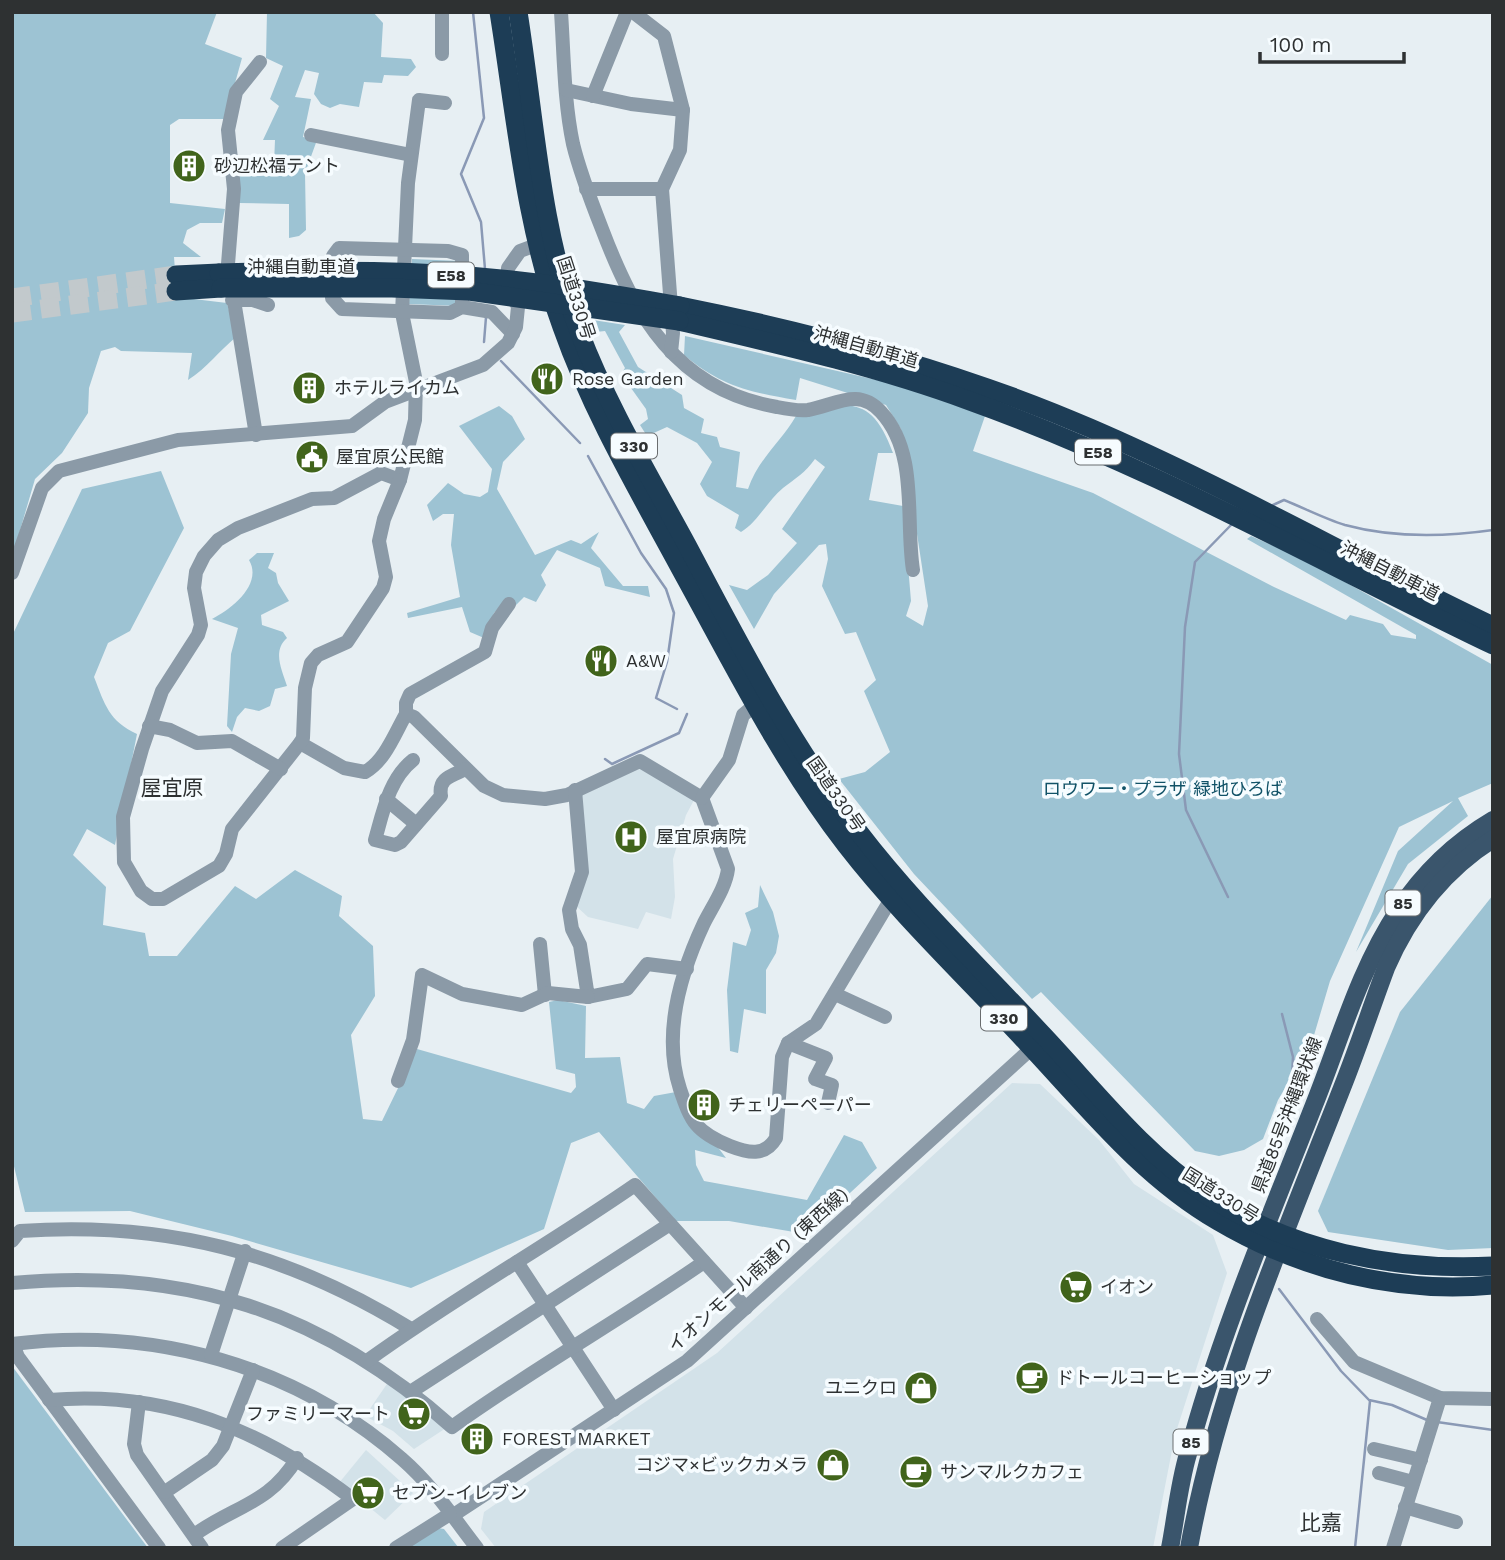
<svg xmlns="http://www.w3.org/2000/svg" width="1505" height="1560" viewBox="0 0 1505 1560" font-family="'Work Sans','Noto Sans JP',sans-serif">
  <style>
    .built { fill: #d3e2e9 }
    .green { fill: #9dc3d3 }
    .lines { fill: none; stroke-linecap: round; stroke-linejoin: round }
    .stream { stroke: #8a99b5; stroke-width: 2.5 }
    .highway-tunnel { stroke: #c2c9cc; stroke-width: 19; stroke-dasharray: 19 10; stroke-linecap: butt }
    .minor { stroke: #8b9aa7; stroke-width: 14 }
    .major { stroke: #3a556c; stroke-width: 18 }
    .highway { stroke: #1d3d56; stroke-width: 19 }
    .highway-bridge { stroke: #1d3d56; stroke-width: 19 }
    .labels { text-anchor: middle; stroke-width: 7; stroke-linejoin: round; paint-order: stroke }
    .shield { fill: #f6fcff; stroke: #6a6e70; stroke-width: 2 }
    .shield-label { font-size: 16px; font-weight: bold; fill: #2e3132 }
    .poi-label { font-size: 18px; fill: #2e3132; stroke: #f6fcff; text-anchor: start }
    .street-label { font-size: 18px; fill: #2e3132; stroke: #f6fcff }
    .park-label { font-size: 18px; fill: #115267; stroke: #f6fcff }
    .quarter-label { font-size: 21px; fill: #2e3132; stroke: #f6fcff }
  </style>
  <rect width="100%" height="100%" fill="#e7eff3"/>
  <g class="built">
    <path d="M 640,768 L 694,800 L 686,815 L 673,859 L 675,897 L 671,919 L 646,912 L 638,929 L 588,917 L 575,905 L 578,797 Z"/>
    <path d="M 1012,1083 L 1040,1084 L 1099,1140 L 1134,1184 L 1213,1235 L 1227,1273 L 1175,1435 L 1153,1548 L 496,1548 L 481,1529 L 484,1512 L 717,1353 Z"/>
    <path d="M 389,1381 L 446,1428 L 414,1449 L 393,1431 L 365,1416 Z"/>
    <path d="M 366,1450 L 413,1493 L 385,1520 L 339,1483 Z"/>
  </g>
  <g class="green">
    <path d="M 12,12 L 217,12 L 205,44 L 242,58 L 225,119 L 179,119 L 170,125 L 170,203 L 225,209 L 222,223 L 200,223 L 187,230 L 183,243 L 201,257 L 174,257 L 177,297 L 227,303 L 236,337 C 219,351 207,368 188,380 L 192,353 L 121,351 L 115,347 L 101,351 L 89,388 L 88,413 L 62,453 L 35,479 L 12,558 Z"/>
    <path d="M 267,12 L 373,12 L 383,23 L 381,57 L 411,59 L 416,67 L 408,76 L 384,75 L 382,83 L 364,82 L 359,107 L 340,104 L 330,108 L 321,104 L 314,94 L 319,73 L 305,70 L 295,97 L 311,99 L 303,137 L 317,140 L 305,173 L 306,230 L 299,236 L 289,238 L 289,204 L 239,203 L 237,167 L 274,164 L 275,140 L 263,140 L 279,106 L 270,99 L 283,66 L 266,58 Z"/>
    <path d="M 412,259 L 460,261 L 458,306 L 409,304 Z"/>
    <path d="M 593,320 L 625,325 L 619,332 L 638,367 L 682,395 L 684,408 L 704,419 L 701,433 L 717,437 L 720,447 L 740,452 L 736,487 L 748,489 C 758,459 781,442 796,416 C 848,400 872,395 893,453 L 878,453 L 869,500 L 903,506 L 911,601 L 906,616 L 923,626 L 928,606 L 901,429 L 886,405 L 800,378 L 796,400 C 749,392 721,386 684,355 L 685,336 L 903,386 L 985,416 L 973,451 L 1093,493 L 1274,587 L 1346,620 L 1350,615 L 1383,624 L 1391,635 L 1416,639 L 1416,635 L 1247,539 L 1251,536 L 1306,560 L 1493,665 L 1493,783 L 1458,798 L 1468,816 L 1408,864 L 1356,952 L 1398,851 L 1453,801 L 1399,827 L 1330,981 L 1312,1042 L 1278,1100 L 1263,1139 L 1244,1150 L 1219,1156 L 1195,1151 L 1041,992 L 1032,999 L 914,874 L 839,779 L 865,772 L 890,752 L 864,691 L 876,680 L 856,632 L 845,634 L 822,586 L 828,559 L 826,544 L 819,545 L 774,594 L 754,629 L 729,585 L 747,590 L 768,575 L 797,543 L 782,529 L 825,467 L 815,459 C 805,473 796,478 783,488 C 767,501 758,522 741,532 L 735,528 L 739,515 L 707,496 L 700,484 L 712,462 L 697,443 L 667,427 L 647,436 L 640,425 L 648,419 L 646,409 L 621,374 L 625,368 L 605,331 L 596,332 Z"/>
    <path d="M 499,406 L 512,416 L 525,439 L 503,462 L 497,489 L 535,555 L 571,540 L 581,544 L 599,532 L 591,548 L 623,586 L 648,586 L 650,597 L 605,586 L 600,568 L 557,550 L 541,575 L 546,585 L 536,602 L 524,597 L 515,606 L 506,599 L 494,613 L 484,638 L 470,632 L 462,607 L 408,618 L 407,613 L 460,597 L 451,545 L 454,514 L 443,514 L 433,521 L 427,505 L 448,483 L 464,494 L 480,497 L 488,492 L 492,469 L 459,426 Z"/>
    <path d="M 161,471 L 184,528 L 130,631 L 108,643 L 94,677 C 105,705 109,721 137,734 L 115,845 L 87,829 L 73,855 L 106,887 L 103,925 L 145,933 L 149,956 L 177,956 L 235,886 L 256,899 L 295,870 L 342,896 L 339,916 L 373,946 L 375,996 L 351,1035 L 363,1119 L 382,1121 L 417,1049 L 571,1093 L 576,1087 L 575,1074 L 556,1069 L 549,1002 L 558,1000 L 586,1006 L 585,1058 L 620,1057 L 627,1103 L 644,1109 L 654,1096 L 676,1092 L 726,1158 L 695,1150 L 696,1165 L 704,1181 L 807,1200 L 844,1135 L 862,1142 L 877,1168 L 811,1229 L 794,1232 L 729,1221 L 676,1221 L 599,1132 L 571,1143 L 544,1229 L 411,1288 L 232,1236 L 130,1211 L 25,1212 L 12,1158 L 12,636 L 82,489 Z"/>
    <path d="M 257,553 L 274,553 L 268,568 L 276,573 L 278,583 L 289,601 L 261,615 L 262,625 L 283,632 L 287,638 C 272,651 282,670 287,686 L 275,689 L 270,706 L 259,711 L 245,708 L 237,717 L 232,732 L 227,726 L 231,654 L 238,628 L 212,619 C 232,609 263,584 249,560 Z"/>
    <path d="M 760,885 L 773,912 L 779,936 L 776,953 L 766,970 L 766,1014 L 744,1009 L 738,1053 L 730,1051 L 727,990 L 733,942 L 746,946 L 751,930 L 745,913 L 758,907 Z"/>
    <path d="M 1493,895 L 1493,1248 L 1448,1250 L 1328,1232 L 1318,1211 L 1400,1012 Z"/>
    <path d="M 12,1366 L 148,1548 L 12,1548 Z"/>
    <path d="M 438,1528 L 444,1529 L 458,1547 L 407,1548 Z"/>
  </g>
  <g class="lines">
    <g class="stream">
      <path d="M 473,12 L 484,118 L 461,174 L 481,222 L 485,269"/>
      <path d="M 484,342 L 486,317"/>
      <path d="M 501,361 L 580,443"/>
      <path d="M 588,456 L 641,553 L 666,589 L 674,613 L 667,662 L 656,698 L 677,709"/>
      <path d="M 1273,505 L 1284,500 C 1304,508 1325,519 1345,525 C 1393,538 1444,537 1493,530"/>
      <path d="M 605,759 L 612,764 L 679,733 L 687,714"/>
      <path d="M 1228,897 L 1186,810 L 1179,754 L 1185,627 L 1195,562 L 1232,524"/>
      <path d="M 1282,1014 L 1293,1057 L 1291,1095"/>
      <path d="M 1279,1289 L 1341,1371 L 1369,1400 L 1392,1405 L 1427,1420"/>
      <path d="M 1437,1422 L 1493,1430"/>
      <path d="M 1355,1548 L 1370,1401"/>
    </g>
    <g class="highway-tunnel">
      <path d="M 12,298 L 176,275"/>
      <path d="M 12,313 L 176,291"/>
    </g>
    <g class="minor">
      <path d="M 561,12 C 564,56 564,101 573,144 C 580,173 591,201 602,229 C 635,316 677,390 777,407 C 787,409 798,411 808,410 C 836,405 858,387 881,412 C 919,453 905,520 913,570"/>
      <path d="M 442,54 L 442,12"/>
      <path d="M 566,90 L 631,104 L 683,110"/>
      <path d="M 593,96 L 627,12"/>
      <path d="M 445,103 L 419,100 L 408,183 L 402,313 L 416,382 L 415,420 L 400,480 L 381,473 L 334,498 L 312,499 L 238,528 L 218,540 L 204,556 L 196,572 L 194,588 L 201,625 L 198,635 L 162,691 L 142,749 L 123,817 L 124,862 L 141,891 L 152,899 L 163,899 L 219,866 L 226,854 L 232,829 L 300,743 L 344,768 L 365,772 C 385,761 395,733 406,714 L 414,717 L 484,786 L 503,795 L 545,799 L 567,795 L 640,761 L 702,798 L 728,869 C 726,887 712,907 704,923 C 680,974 662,1034 680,1089 C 691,1122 696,1132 730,1146 C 748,1153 765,1157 776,1138 L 782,1057 L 788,1043 L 816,1024 L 891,899"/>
      <path d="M 311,135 L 411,155"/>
      <path d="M 586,189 L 662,189 L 680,150 L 683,110 L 664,36 L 633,12"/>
      <path d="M 662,189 L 673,333 L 671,352"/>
      <path d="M 232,300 L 253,300 L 268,305"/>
      <path d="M 462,307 L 450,313 L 342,309 L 332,298 L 333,256 L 339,248 L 448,251 L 462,255 L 462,307 L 492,312 L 513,334"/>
      <path d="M 256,435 L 228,264 L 234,189 L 228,130 L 236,92 L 260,62"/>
      <path d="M 12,573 L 42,488 L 59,471 L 178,440 L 352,426 L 385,402 L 483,365 L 508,343 L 516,327 L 518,307 L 507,281 L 508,268 L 520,251 L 544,242"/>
      <path d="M 406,714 L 406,703 L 410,694 L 485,652 L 492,628 L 509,604"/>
      <path d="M 149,726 L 170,730 L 197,743 L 232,741 L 281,769"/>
      <path d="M 300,743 L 303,738 L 305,688 L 311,663 L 318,655 L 347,642 L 383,588 L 386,577 L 379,541 L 384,519 L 400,480"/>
      <path d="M 413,760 C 389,779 383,812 375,840 L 395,845 L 401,842 L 441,796 C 438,778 451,776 466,769"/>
      <path d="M 575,790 L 582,872 L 569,910 L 572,929 L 580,945 L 588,997 L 627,989 L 647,964 L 687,969"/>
      <path d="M 702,798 L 729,760 L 743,715 L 761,700"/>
      <path d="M 386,799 L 416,824"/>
      <path d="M 540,944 L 545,995"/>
      <path d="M 835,994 L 885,1017"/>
      <path d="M 788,1043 L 826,1058 L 815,1079 L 832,1085 L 828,1103"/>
      <path d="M 398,1081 L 413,1040 L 422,975 L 462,994 L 522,1005 L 548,993 L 588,997"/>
      <path d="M 12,1241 L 20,1231 C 166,1221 286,1252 411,1329"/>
      <path d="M 517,1262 L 614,1410"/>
      <path d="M 12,1283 C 185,1267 322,1311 452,1427 C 534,1368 622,1319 704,1262"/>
      <path d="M 1317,1319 L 1354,1362 L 1440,1398 L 1493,1399"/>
      <path d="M 12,1344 C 153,1326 295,1365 402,1459 C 432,1485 453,1517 477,1548"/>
      <path d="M 13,1344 L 18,1357 L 159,1548"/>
      <path d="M 211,1355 L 245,1251"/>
      <path d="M 367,1361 C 454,1298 547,1246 635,1185 L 746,1308"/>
      <path d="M 412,1391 L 670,1224"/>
      <path d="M 49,1400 C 166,1390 261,1429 353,1499 L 282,1548"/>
      <path d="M 139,1402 L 134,1444 L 137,1455 L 202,1548"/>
      <path d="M 1374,1449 L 1421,1460"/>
      <path d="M 1379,1473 L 1413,1482"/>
      <path d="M 165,1492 L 212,1460 L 223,1446 L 253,1370"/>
      <path d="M 1405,1507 L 1456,1522"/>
      <path d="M 452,1516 L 687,1361 L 1032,1048"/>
      <path d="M 194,1535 C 234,1506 270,1504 297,1458"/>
      <path d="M 396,1548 L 450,1514"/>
      <path d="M 1393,1548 L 1440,1398"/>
    </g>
    <g class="major">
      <path d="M 1170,1548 C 1176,1517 1179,1484 1188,1454 C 1220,1334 1269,1220 1314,1105 C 1340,1040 1359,970 1398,911 C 1423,873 1454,843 1493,820"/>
      <path d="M 1189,1548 C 1218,1387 1283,1239 1342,1088 C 1358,1048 1371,1008 1386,968 C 1409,915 1444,870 1493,839"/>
    </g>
    <g class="highway">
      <path d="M 499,12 C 516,118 525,226 562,327 C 593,415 641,495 685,577 C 735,668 782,762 846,845 C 901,916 967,978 1028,1044 C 1087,1107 1142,1177 1218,1221 C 1301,1270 1396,1294 1493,1285"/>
      <path d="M 518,12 C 535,118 540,230 579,331 C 607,405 649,475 687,545 C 739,643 790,743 858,831 C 913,903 980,967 1042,1034 C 1094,1089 1143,1153 1207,1195 C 1291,1251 1393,1271 1493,1266"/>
      <path d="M 176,275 L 219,273"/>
      <path d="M 176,291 L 221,288"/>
      <path d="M 680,306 C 820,334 959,371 1090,428 C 1227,487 1358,562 1493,626"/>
      <path d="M 679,321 C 777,344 875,366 970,401 C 1152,466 1319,562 1493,645"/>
    </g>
    <g class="highway-bridge">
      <path d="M 219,273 C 322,270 425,269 528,282 C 579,288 629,297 680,306"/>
      <path d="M 221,288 L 392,288 L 469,291 L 679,321"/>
    </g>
  </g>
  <defs>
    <symbol id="building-disc" viewBox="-11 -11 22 22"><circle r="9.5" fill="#41641b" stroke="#f6fcff"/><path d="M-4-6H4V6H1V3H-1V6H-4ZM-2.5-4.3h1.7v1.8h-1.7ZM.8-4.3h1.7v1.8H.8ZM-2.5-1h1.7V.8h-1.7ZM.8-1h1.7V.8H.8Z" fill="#fff"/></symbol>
    <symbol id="restaurant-disc" viewBox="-11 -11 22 22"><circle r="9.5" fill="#41641b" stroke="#f6fcff"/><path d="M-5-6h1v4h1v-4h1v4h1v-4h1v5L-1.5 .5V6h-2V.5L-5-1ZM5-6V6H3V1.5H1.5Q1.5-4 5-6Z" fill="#fff"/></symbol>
    <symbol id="civic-disc" viewBox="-11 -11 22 22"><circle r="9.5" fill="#41641b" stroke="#f6fcff"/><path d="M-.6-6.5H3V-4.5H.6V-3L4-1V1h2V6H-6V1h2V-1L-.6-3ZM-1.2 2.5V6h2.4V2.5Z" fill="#fff"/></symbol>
    <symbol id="hospital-disc" viewBox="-11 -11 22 22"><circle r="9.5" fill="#41641b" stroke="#f6fcff"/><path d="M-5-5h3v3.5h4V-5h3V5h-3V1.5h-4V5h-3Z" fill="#fff"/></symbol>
    <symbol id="supermarket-disc" viewBox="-11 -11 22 22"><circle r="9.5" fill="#41641b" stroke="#f6fcff"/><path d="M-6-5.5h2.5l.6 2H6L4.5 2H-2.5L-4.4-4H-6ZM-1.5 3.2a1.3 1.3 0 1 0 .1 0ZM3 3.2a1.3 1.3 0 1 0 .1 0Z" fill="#fff"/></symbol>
    <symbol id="cafe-disc" viewBox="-11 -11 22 22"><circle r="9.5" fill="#41641b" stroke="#f6fcff"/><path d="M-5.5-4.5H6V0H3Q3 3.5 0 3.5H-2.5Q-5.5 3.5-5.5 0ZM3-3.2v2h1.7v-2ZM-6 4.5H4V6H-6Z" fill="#fff"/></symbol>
    <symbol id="shop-disc" viewBox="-11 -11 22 22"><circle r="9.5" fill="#41641b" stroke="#f6fcff"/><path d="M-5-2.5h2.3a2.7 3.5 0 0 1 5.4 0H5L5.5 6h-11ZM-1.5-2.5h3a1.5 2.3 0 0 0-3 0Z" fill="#fff"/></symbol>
  </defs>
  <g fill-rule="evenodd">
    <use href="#building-disc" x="170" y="147" width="38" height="38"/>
    <use href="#restaurant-disc" x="528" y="360" width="38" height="38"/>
    <use href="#building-disc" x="290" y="369" width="38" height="38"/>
    <use href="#civic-disc" x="293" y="438" width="38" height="38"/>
    <use href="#restaurant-disc" x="582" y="642" width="38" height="38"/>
    <use href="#hospital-disc" x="612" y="818" width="38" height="38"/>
    <use href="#building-disc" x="685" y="1086" width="38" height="38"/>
    <use href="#supermarket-disc" x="1057" y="1268" width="38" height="38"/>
    <use href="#cafe-disc" x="1013" y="1359" width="38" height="38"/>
    <use href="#shop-disc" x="902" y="1369" width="38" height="38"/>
    <use href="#supermarket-disc" x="395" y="1395" width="38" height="38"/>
    <use href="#building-disc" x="458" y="1420" width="38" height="38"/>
    <use href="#shop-disc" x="814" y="1446" width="38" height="38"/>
    <use href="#cafe-disc" x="897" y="1453" width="38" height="38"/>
    <use href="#supermarket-disc" x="349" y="1474" width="38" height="38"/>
  </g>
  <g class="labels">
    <g class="shield">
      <rect x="428" y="262.5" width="46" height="25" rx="5"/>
      <rect x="611" y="433.5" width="46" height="25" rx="5"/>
      <rect x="1075" y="439.5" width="46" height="25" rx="5"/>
      <rect x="1385.5" y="890.5" width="35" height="25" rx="5"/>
      <rect x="981" y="1005.5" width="46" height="25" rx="5"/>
      <rect x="1173.5" y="1429.5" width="35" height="25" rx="5"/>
    </g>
    <g class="shield-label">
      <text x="451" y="281">E58</text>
      <text x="634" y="452">330</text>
      <text x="1098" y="458">E58</text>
      <text x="1403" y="909">85</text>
      <text x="1004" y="1024">330</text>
      <text x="1191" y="1448">85</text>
    </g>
    <g class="poi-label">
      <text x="214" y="172">砂辺松福テント</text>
      <text x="572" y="385">Rose Garden</text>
      <text x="334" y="394">ホテルライカム</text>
      <text x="336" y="463">屋宜原公民館</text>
      <text x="626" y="667">A&amp;W</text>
      <text x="656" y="843">屋宜原病院</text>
      <text x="728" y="1111">チェリーペーパー</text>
      <text x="1100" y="1293">イオン</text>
      <text x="1056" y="1384">ドトールコーヒーショップ</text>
      <text x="897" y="1394" text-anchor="end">ユニクロ</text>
      <text x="390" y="1420" text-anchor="end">ファミリーマート</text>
      <text x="502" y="1445">FOREST MARKET</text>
      <text x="808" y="1471" text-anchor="end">コジマ×ビックカメラ</text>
      <text x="940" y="1478">サンマルクカフェ</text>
      <text x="392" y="1499">セブン-イレブン</text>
    </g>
    <g class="street-label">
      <text x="301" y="273">沖縄自動車道</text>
      <text transform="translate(576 298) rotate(72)" y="6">国道330号</text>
      <text transform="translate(866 347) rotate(16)" y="6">沖縄自動車道</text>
      <text transform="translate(1390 571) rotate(27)" y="6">沖縄自動車道</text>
      <text transform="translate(836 794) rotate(55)" y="6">国道330号</text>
      <text transform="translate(1287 1115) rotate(-69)" y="6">県道85号沖縄環状線</text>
      <text transform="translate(1221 1195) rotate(32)" y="6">国道330号</text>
      <text transform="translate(758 1270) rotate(-42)" y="6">イオンモール南通り (東西線)</text>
    </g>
    <g class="park-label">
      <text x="1163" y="795">ロウワー・プラザ 緑地ひろば</text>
    </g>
    <g class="quarter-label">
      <text x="172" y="795">屋宜原</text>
      <text x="1321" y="1530">比嘉</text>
    </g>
  </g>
  <rect width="1505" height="1560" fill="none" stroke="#2e3132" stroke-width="28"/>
  <path d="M1260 52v10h144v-10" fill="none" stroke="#2e3132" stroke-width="3.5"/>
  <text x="1270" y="52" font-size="21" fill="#2e3132" stroke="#f6fcff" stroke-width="5" paint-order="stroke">100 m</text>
</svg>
